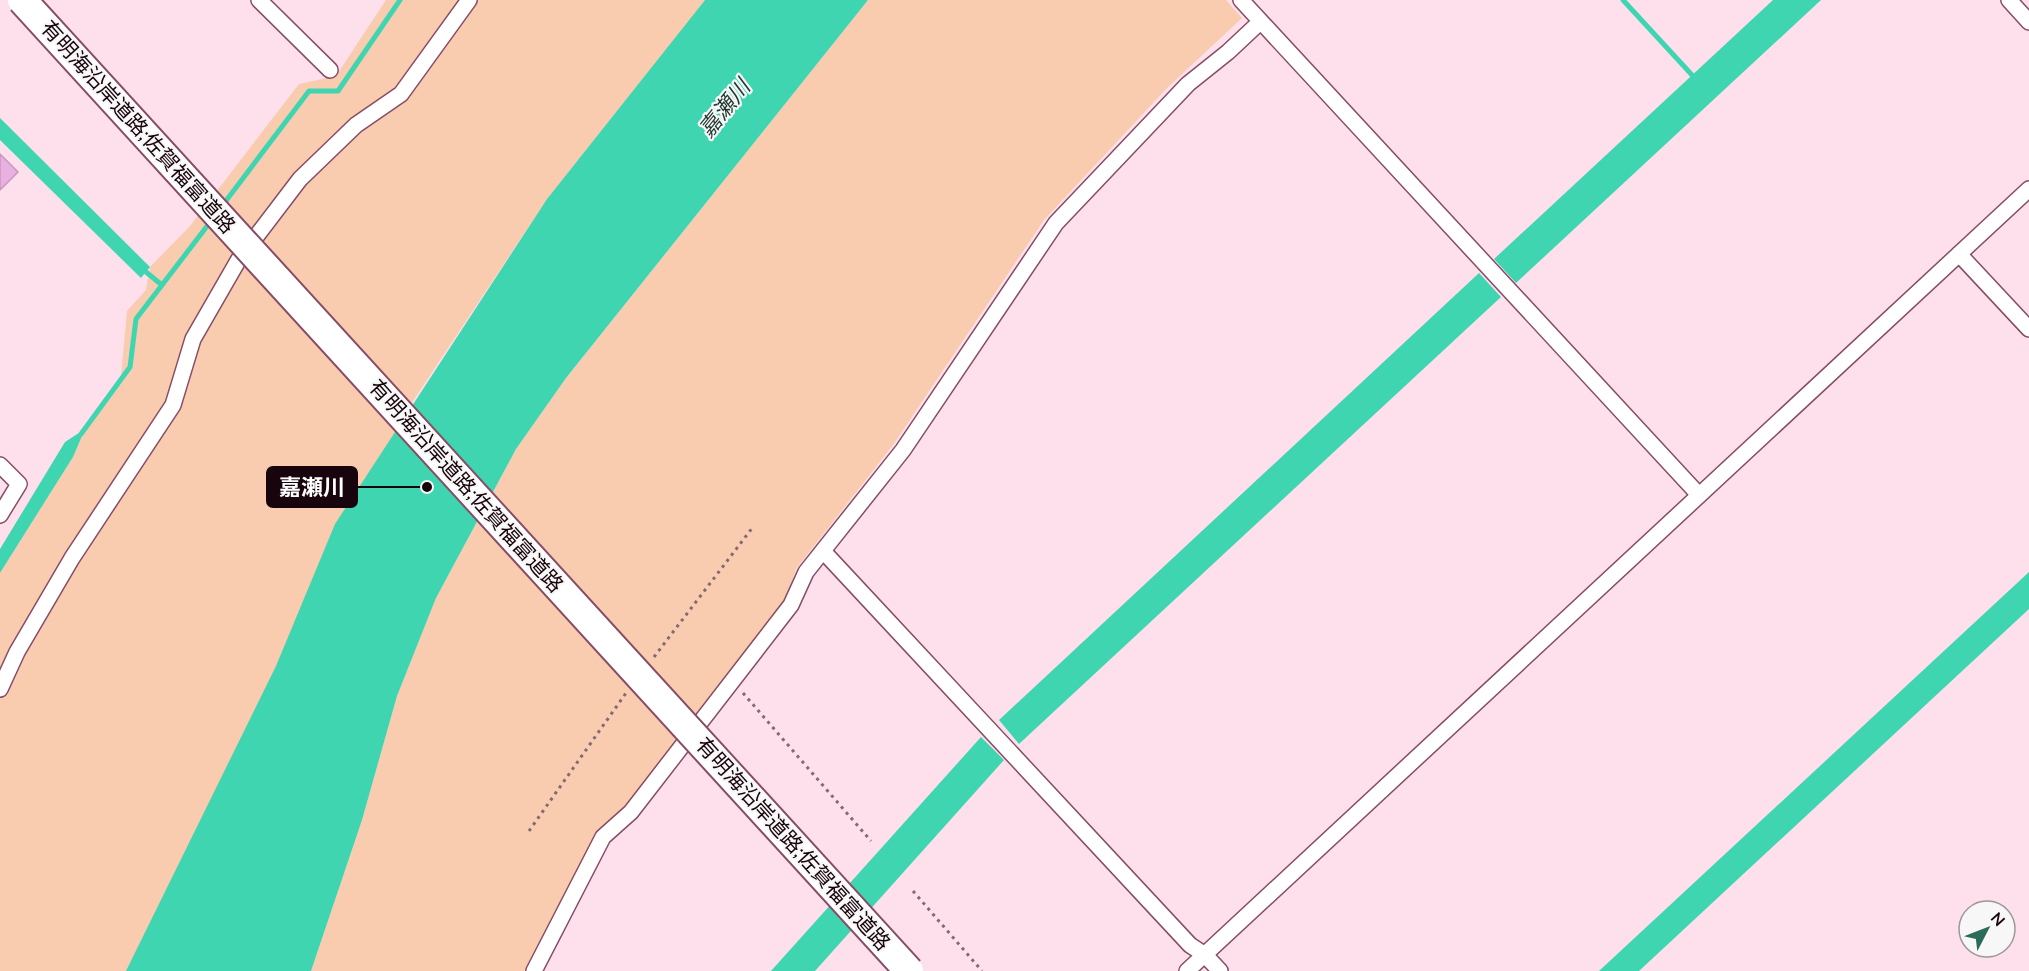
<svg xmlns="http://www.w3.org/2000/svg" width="2029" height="971" viewBox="0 0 2029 971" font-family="'Nunito Sans','Noto Sans JP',sans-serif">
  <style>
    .green { fill: #f9cbaf }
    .water { fill: #40d5b1 }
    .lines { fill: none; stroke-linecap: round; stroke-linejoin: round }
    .stream { stroke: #40d5b1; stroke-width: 5 }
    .building { fill: #e8b1df; stroke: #cb95c2; stroke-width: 1.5 }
    .minor-casing { stroke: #874c66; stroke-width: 18 }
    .path { stroke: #826a75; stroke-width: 3; stroke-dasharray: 3 4.5; stroke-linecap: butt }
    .minor { stroke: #fff; stroke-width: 15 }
    .motorway-bridge-casing { stroke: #874c66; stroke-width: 32; stroke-linecap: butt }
    .motorway-bridge { stroke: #fff; stroke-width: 28 }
    .labels { text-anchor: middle; stroke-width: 4.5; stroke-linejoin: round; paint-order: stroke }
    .street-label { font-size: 21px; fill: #18040d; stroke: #f7f7f7 }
    .water-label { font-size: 22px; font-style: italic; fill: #1f3730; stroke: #f7f7f7 }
    .leader { fill: none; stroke: #18040d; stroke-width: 2 }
    .callout-dot { fill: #18040d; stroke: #f7f7f7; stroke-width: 2 }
    .callout { fill: #18040d; stroke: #18040d; stroke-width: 2 }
    .callout-label { font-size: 22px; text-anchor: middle; font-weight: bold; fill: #fff }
  </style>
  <rect width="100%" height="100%" fill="#fde0ec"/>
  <g class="green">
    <path d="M 386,0 L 705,0 L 547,199 L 409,407 L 185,971 L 0,971 L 0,573 L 73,457 L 85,429 L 121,376 L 127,311 L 146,290 L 150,267 L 190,226 L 299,84 L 336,76 Z"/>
    <path d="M 868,0 L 1226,0 L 1242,18 L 1167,88 L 1044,220 L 893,445 L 796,569 L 786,599 L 631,803 L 598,837 L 524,971 L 311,971 L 362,820 L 397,696 L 436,598 L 516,449 L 566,378 Z"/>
  </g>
  <g class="water">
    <path d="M 705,0 L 868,0 L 566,378 L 516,449 L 436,598 L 397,696 L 362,820 L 311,971 L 126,971 L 276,666 L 335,524 L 547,199 Z"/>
    <path d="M 1773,0 L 1821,0 L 1516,283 L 1494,259 Z"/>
    <path d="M 0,118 L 150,267 L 141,278 L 0,140 Z"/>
    <path d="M 1479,273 L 1501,297 L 1019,744 L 999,720 Z"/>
    <path d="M 85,429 L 73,457 L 0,573 L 0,549 L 65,442 Z"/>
    <path d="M 2029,572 L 2029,609 L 1639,971 L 1599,971 Z"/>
    <path d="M 981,737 L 1004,760 L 815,971 L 771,971 Z"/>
  </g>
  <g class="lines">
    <g class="stream">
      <path d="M 1623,0 L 1692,75"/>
      <path d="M 222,206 L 309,91 L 338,91 L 400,0"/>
      <path d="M 146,272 L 162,285"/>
      <path d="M 81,434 L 130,367 L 136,319 L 211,221"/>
    </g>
  </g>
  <path class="building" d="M 0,154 L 18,172 L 0,190 Z"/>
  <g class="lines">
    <defs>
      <g id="minor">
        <path d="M 259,0 L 330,70"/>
        <path d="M 1241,0 L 1699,495"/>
        <path d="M 2009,0 L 2029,22"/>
        <path d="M 1959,254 L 2029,329"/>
        <path d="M 0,465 L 19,484 L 0,515"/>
        <path d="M 823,551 L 1190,945 L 1205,955 L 1220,971"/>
        <path d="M 0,689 L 17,652 L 72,558 L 173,405 L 193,339 L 239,259 L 300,179 L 356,125 L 401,94 L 469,0"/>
        <path d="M 534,971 L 603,837 L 631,812 L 791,605 L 806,572 L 903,450 L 1056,223 L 1188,84 L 1228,52 L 1260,22"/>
        <path d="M 1187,971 L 2029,189"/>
      </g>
    </defs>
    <use href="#minor" class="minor-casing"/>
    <g class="path">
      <path d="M 654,657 L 753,527"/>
      <path d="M 743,693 L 871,841"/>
      <path d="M 529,831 L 626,693"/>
      <path d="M 913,891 L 982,971"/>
    </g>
    <use href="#minor" class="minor"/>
    <defs>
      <path id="motorway-bridge" d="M 22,0 L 909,971"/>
    </defs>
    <use href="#motorway-bridge" class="motorway-bridge-casing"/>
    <use href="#motorway-bridge" class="motorway-bridge"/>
  </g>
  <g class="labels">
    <g class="street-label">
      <text transform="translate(138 127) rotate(48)" y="7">有明海沿岸道路;佐賀福富道路</text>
      <text transform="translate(466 486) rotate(48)" y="7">有明海沿岸道路;佐賀福富道路</text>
      <text transform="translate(793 844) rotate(48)" y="7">有明海沿岸道路;佐賀福富道路</text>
    </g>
    <g class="water-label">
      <text transform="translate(724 108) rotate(-51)" y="8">嘉瀬川</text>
    </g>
  </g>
  <path class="leader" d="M427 487L357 487"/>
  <circle class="callout-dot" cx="427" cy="487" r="6"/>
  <rect class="callout" x="267" y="467" width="90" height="40" rx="6"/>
  <g class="callout-label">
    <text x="312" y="495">嘉瀬川</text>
  </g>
  <g transform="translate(1987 929) rotate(48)"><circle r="28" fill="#f7f7f7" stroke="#9e9699" stroke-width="1.5"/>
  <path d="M0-4.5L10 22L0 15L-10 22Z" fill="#2b6b5a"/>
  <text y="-9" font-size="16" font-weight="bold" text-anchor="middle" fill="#18040d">N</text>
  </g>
</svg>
